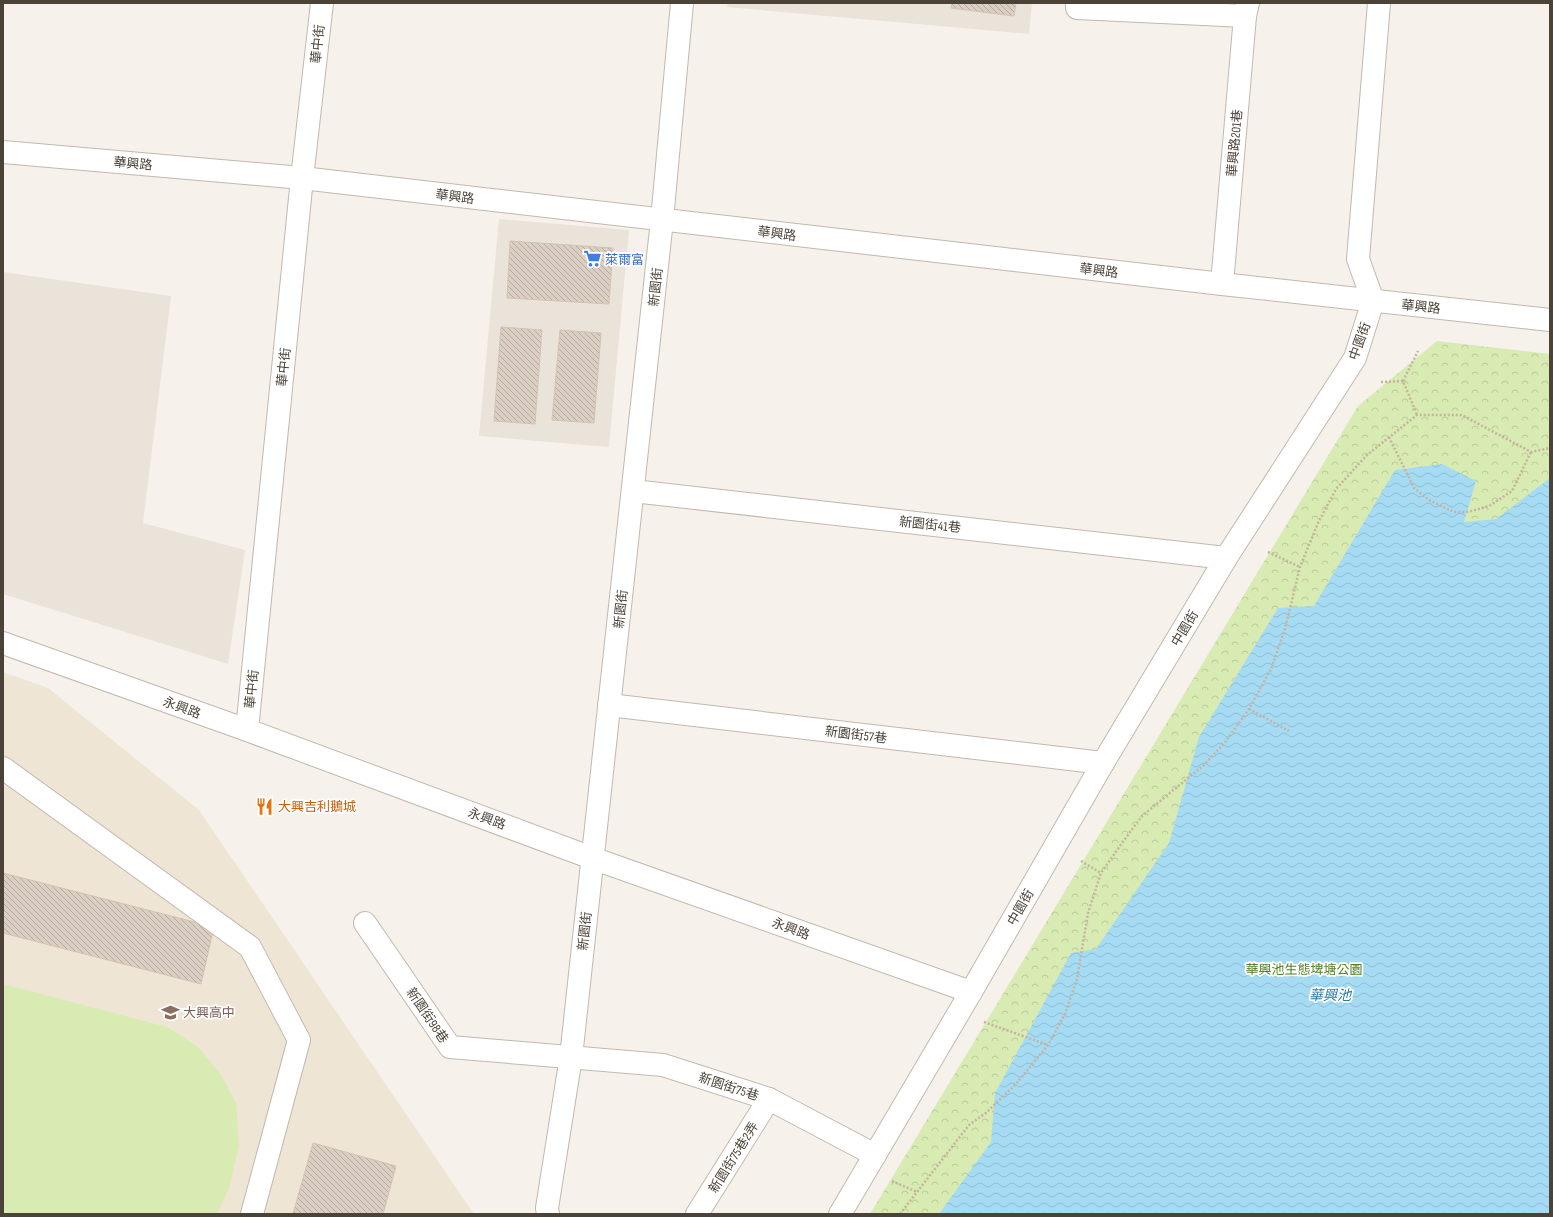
<svg xmlns="http://www.w3.org/2000/svg" width="1553" height="1217" viewBox="0 0 1553 1217" font-family="'Sofia Sans Condensed','Noto Sans TC',sans-serif">
  <style>
    .residential { fill: #eae3d9 }
    .education { fill: #efe5d4 }
    .forest { fill: url(#forest-crowns) }
    .pitch { fill: #d7ebb3 }
    .water { fill: url(#water-waves) }
    .building { fill: url(#building-back-hatch); stroke: #d3c3b2 }
    .lines { fill: none; stroke-linecap: round; stroke-linejoin: round }
    .minor-casing { stroke: #c2b8ad; stroke-width: 24 }
    .path { stroke: #c5b39d; stroke-width: 2.5; stroke-dasharray: 2 2; stroke-linecap: butt }
    .minor { stroke: #fff; stroke-width: 22 }
    .labels { text-anchor: middle; stroke-width: 3.5; stroke-linejoin: round; paint-order: stroke }
    .street-label { font-size: 13px; fill: #4b4238; stroke: #fff }
    .shop-label { font-size: 13px; fill: #366cbe; stroke: #fff; text-anchor: start }
    .food-label { font-size: 13px; fill: #c56008; stroke: #fff; text-anchor: start }
    .park-label { font-size: 13px; fill: #528027; stroke: #fff }
    .education-label { font-size: 13px; fill: #785e54; stroke: #fff; text-anchor: start }
    .water-label { font-size: 14px; font-style: italic; fill: #277aa3; stroke: #fff }
  </style>
  <defs>
    <pattern id="forest-crowns" width="20" height="18" patternUnits="userSpaceOnUse"><rect width="20" height="18" fill="#d7ebb3"/><path d="M2 6a3 3 0 1 1 6 0M12 15a3 3 0 1 1 6 0" fill="none" stroke="#bacb9b"/></pattern>
    <pattern id="water-waves" width="16" height="10" patternUnits="userSpaceOnUse"><rect width="16" height="10" fill="#a6dbf4"/><path d="M0 5q4-4 8 0t8 0" fill="none" stroke="#90bdd2"/></pattern>
    <pattern id="building-back-hatch" width="6" height="6" patternUnits="userSpaceOnUse"><rect width="6" height="6" fill="#dbcfc3"/><path d="M-1 5l2 2M0 0l6 6M5-1l2 2" fill="none" stroke="#b4aa9f"/></pattern>
  </defs>
  <rect width="100%" height="100%" fill="#f6f2eb"/>
  <g class="residential">
    <path d="M 728,3 L 1032,3 L 1029,34 L 727,7 Z"/>
    <path d="M 499,219 L 629,230 L 609,447 L 479,436 Z"/>
    <path d="M 3,272 L 171,296 L 143,523 L 245,550 L 228,664 L 3,594 Z"/>
  </g>
  <path class="education" d="M 3,672 L 48,688 L 199,810 L 474,1214 L 3,1214 Z"/>
  <path class="forest" d="M 1437,341 L 1550,354 L 1550,1214 L 870,1214 L 1358,406 Z"/>
  <path class="pitch" d="M 3,984 L 167,1027 L 198,1047 L 221,1075 L 236,1103 L 239,1146 L 229,1188 L 217,1214 L 3,1214 Z"/>
  <path class="water" d="M 1442,464 L 1476,481 L 1464,522 L 1496,519 L 1550,478 L 1550,1214 L 939,1214 L 991,1142 L 995,1093 L 1071,953 L 1096,949 L 1169,843 L 1199,737 L 1278,608 L 1314,606 L 1395,470 Z"/>
  <g class="building">
    <path d="M 952,3 L 1016,3 L 1014,16 L 951,8 Z"/>
    <path d="M 510,241 L 613,248 L 609,304 L 507,298 Z"/>
    <path d="M 501,327 L 542,330 L 535,424 L 494,421 Z"/>
    <path d="M 560,330 L 601,333 L 594,423 L 552,420 Z"/>
    <path d="M 3,873 L 214,927 L 201,984 L 3,933 Z"/>
    <path d="M 313,1143 L 396,1166 L 383,1214 L 293,1214 Z"/>
  </g>
  <g class="lines">
    <defs>
      <g id="minor">
        <path d="M 1077,3 L 1077,8 L 1245,16"/>
        <path d="M 3,152 L 302,178 L 1222,284 L 1550,320"/>
        <path d="M 1222,284 L 1245,16 L 1248,3"/>
        <path d="M 633,491 L 1226,558"/>
        <path d="M 3,643 L 247,730 L 592,858 L 971,992"/>
        <path d="M 609,705 L 1103,763"/>
        <path d="M 247,730 L 302,178 L 322,3"/>
        <path d="M 3,768 L 250,947 L 299,1040 L 252,1214"/>
        <path d="M 365,923 L 450,1047 L 663,1065 L 769,1099 L 875,1155"/>
        <path d="M 548,1214 L 547,1208 L 571,1057 L 662,220 L 682,3"/>
        <path d="M 697,1214 L 769,1099"/>
        <path d="M 840,1214 L 971,992 L 1103,763 L 1226,558 L 1355,358 L 1373,301 L 1358,259 L 1379,3"/>
      </g>
    </defs>
    <use href="#minor" class="minor-casing"/>
    <g class="path">
      <path d="M 1403,381 L 1418,351"/>
      <path d="M 1381,382 L 1403,381 L 1417,415"/>
      <path d="M 1389,437 L 1414,488 L 1429,500 L 1454,512 L 1468,512 L 1489,506 L 1512,491 L 1531,452"/>
      <path d="M 1268,552 L 1300,567"/>
      <path d="M 1249,709 L 1289,731"/>
      <path d="M 1081,861 L 1101,873"/>
      <path d="M 984,1022 L 1048,1045"/>
      <path d="M 892,1181 L 917,1192"/>
      <path d="M 900,1214 L 969,1125 L 987,1112 L 1016,1084 L 1048,1045 L 1065,1014 L 1077,979 L 1088,913 L 1101,873 L 1122,843 L 1142,816 L 1204,765 L 1226,741 L 1249,709 L 1271,669 L 1285,629 L 1300,567 L 1318,523 L 1336,489 L 1367,455 L 1417,415 L 1462,415 L 1531,452 L 1550,448"/>
    </g>
    <use href="#minor" class="minor"/>
  </g>
  <defs>
    <symbol id="supermarket-bare" viewBox="-9 -9 18 18"><path d="M-6-5.5h2.5l.6 2H6L4.5 2H-2.5L-4.4-4H-6ZM-1.5 3.2a1.3 1.3 0 1 0 .1 0ZM3 3.2a1.3 1.3 0 1 0 .1 0Z" fill="#3f7fe0" stroke="#fff" stroke-width="2.5" paint-order="stroke"/></symbol>
    <symbol id="restaurant-bare" viewBox="-9 -9 18 18"><path d="M-5-6h1v4h1v-4h1v4h1v-4h1v5L-1.5 .5V6h-2V.5L-5-1ZM5-6V6H3V1.5H1.5Q1.5-4 5-6Z" fill="#e8710a" stroke="#fff" stroke-width="2.5" paint-order="stroke"/></symbol>
    <symbol id="school-bare" viewBox="-9 -9 18 18"><path d="M0-5L7-2L0 1L-7-2ZM-4 1L0 2.5L4 1V4Q0 6-4 4Z" fill="#8d6e63" stroke="#fff" stroke-width="2.5" paint-order="stroke"/></symbol>
  </defs>
  <g fill-rule="evenodd">
    <use href="#supermarket-bare" x="580" y="246" width="25" height="25"/>
    <use href="#restaurant-bare" x="252" y="794" width="25" height="25"/>
    <use href="#school-bare" x="158" y="1000" width="25" height="25"/>
  </g>
  <g class="labels">
    <g class="street-label">
      <text transform="translate(317 44) rotate(-84)" y="5">華中街</text>
      <text transform="translate(1234 143) rotate(-85)" y="5">華興路201巷</text>
      <text transform="translate(133 163) rotate(5)" y="5">華興路</text>
      <text transform="translate(455 196) rotate(7)" y="5">華興路</text>
      <text transform="translate(777 233) rotate(7)" y="5">華興路</text>
      <text transform="translate(1099 270) rotate(7)" y="5">華興路</text>
      <text transform="translate(655 287) rotate(-84)" y="5">新園街</text>
      <text transform="translate(1421 306) rotate(6)" y="5">華興路</text>
      <text transform="translate(1359 341) rotate(-70)" y="5">中園街</text>
      <text transform="translate(283 367) rotate(-84)" y="5">華中街</text>
      <text transform="translate(930 524) rotate(6)" y="5">新園街41巷</text>
      <text transform="translate(620 609) rotate(-84)" y="5">新園街</text>
      <text transform="translate(1184 628) rotate(-59)" y="5">中園街</text>
      <text transform="translate(251 689) rotate(-84)" y="5">華中街</text>
      <text transform="translate(182 707) rotate(20)" y="5">永興路</text>
      <text transform="translate(856 734) rotate(7)" y="5">新園街57巷</text>
      <text transform="translate(487 818) rotate(20)" y="5">永興路</text>
      <text transform="translate(1020 907) rotate(-60)" y="5">中園街</text>
      <text transform="translate(791 928) rotate(20)" y="5">永興路</text>
      <text transform="translate(584 931) rotate(-84)" y="5">新園街</text>
      <text transform="translate(428 1015) rotate(56)" y="5">新園街98巷</text>
      <text transform="translate(729 1086) rotate(18)" y="5">新園街75巷</text>
      <text transform="translate(733 1157) rotate(-58)" y="5">新園街75巷2弄</text>
    </g>
    <g class="shop-label">
      <text x="605" y="264">萊爾富</text>
    </g>
    <g class="food-label">
      <text x="278" y="811">大興吉利鵝城</text>
    </g>
    <g class="park-label">
      <text x="1304" y="974">華興池生態埤塘公園</text>
    </g>
    <g class="education-label">
      <text x="183" y="1017">大興高中</text>
    </g>
    <g class="water-label">
      <text x="1330" y="1000">華興池</text>
    </g>
  </g>
  <rect width="1553" height="1217" fill="none" stroke="#4b4238" stroke-width="8"/>
</svg>
